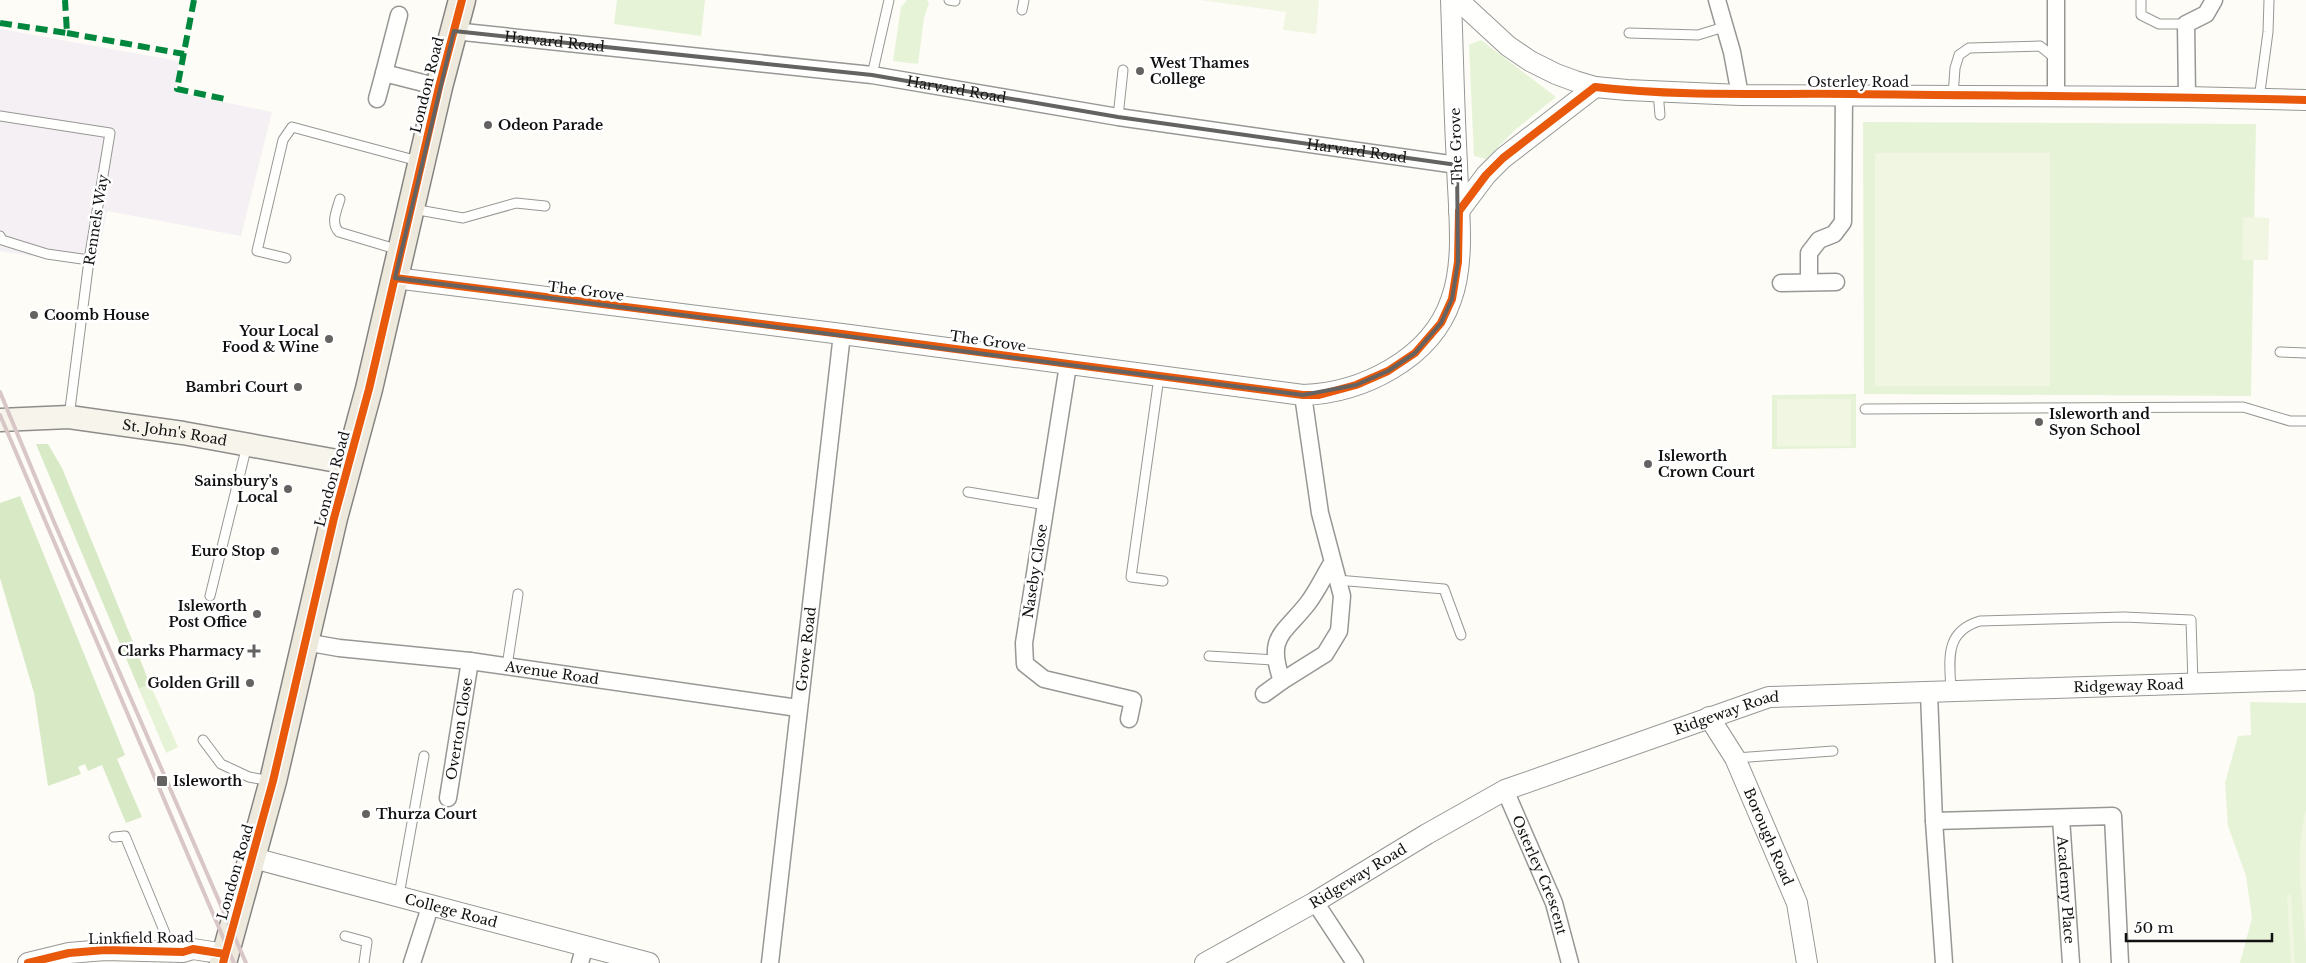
<svg xmlns="http://www.w3.org/2000/svg" width="2306" height="963" viewBox="0 0 2306 963" font-family="'Libre Baskerville',serif">
  <style>
    .industrial { fill: #f5f0f3 }
    .green { fill: #e7f3d7 }
    .forest { fill: #d8eac5 }
    .pitch { fill: #f0f6e1 }
    .lines { fill: none; stroke-linecap: round; stroke-linejoin: round }
    .service-casing { stroke: #979795; stroke-width: 11 }
    .minor-casing { stroke: #979795; stroke-width: 19 }
    .tertiary-casing { stroke: #979795; stroke-width: 22 }
    .secondary-casing { stroke: #8e8d8b; stroke-width: 25 }
    .primary-casing { stroke: #858482; stroke-width: 29 }
    .service { stroke: #fffffe; stroke-width: 9 }
    .minor { stroke: #fffffe; stroke-width: 16 }
    .tertiary { stroke: #fffffe; stroke-width: 20 }
    .secondary { stroke: #f6f4eb; stroke-width: 22 }
    .primary { stroke: #ede9dc; stroke-width: 26 }
    .rail { stroke: #d9c6c7; stroke-width: 4 }
    .quiet { stroke: #00873e; stroke-width: 6; stroke-dasharray: 12 6; stroke-linecap: butt }
    .cycleway-casing { stroke: #fff; stroke-width: 11 }
    .cycleway { stroke: #e8590c; stroke-width: 8 }
    .marked { fill: none; stroke: #646362; stroke-width: 4; stroke-linejoin: round }
    .poi-dot { fill: #646362; stroke: #fff; stroke-width: 2 }
    .labels { text-anchor: middle; stroke-width: 5; stroke-linejoin: round; paint-order: stroke }
    .street-label { font-size: 14px; fill: #111; stroke: #fff }
    .poi-label { font-size: 14px; font-weight: bold; fill: #111; stroke: #fff; text-anchor: start }
  </style>
  <rect width="100%" height="100%" fill="#fdfcf7"/>
  <path class="industrial" d="M 0,29 L 179,61 L 175,92 L 272,112 L 241,236 L 107,211 L 96,266 L 0,251 Z"/>
  <g class="green">
    <path d="M 617,0 L 705,0 L 701,36 L 614,24 Z"/>
    <path d="M 907,0 L 927,0 L 929,3 L 924,18 L 918,64 L 893,61 L 901,7 Z"/>
    <path d="M 1481,40 L 1556,97 L 1515,130 L 1486,159 L 1474,156 L 1469,45 Z"/>
    <path d="M 1863,122 L 2256,124 L 2251,396 L 1864,394 Z"/>
    <path d="M 1856,394 L 1856,448 L 1772,449 L 1772,395 Z"/>
    <path d="M 150,684 L 178,747 L 166,753 L 139,689 Z"/>
    <path d="M 2250,702 L 2306,703 L 2306,963 L 2240,963 L 2252,918 L 2246,876 L 2228,826 L 2225,783 L 2238,736 L 2251,735 Z"/>
  </g>
  <g class="forest">
    <path d="M 36,444 L 48,444 L 62,468 L 150,684 L 139,689 Z"/>
    <path d="M 20,496 L 125,755 L 117,759 L 142,817 L 126,823 L 102,765 L 88,771 L 85,764 L 78,767 L 81,774 L 48,786 L 34,693 L 0,578 L 0,503 Z"/>
  </g>
  <g class="pitch">
    <path d="M 1201,0 L 1319,0 L 1316,34 L 1283,30 L 1286,12 Z"/>
    <rect x="1875" y="153" width="175" height="233"/>
    <path d="M 2243,217 L 2269,218 L 2268,260 L 2242,260 Z"/>
    <rect x="1777" y="399" width="74" height="47"/>
    <path d="M 2306,810 L 2306,946 C 2303,902 2294,853 2306,810 Z"/>
    <path d="M 2287,895 L 2291,895 L 2295,963 L 2291,963 Z"/>
  </g>
  <g class="lines">
    <defs>
      <g id="service">
        <path d="M 949,0 L 955,1"/>
        <path d="M 2141,0 L 2141,15 L 2159,24 L 2186,24"/>
        <path d="M 1022,10 L 1024,0"/>
        <path d="M 1629,33 L 1698,35 L 1724,27"/>
        <path d="M 872,75 L 889,0"/>
        <path d="M 1658,92 L 1660,115"/>
        <path d="M 1953,96 L 1955,68 L 1959,55 L 1969,48 L 2040,46 L 2056,59"/>
        <path d="M 2259,99 L 2268,32 L 2269,0"/>
        <path d="M 0,116 L 110,133 L 89,260 L 69,417"/>
        <path d="M 1118,117 L 1123,70"/>
        <path d="M 340,199 C 337,210 330,223 339,232 L 399,250"/>
        <path d="M 413,209 L 463,218 L 516,203 L 545,206"/>
        <path d="M 0,236 L 2,240 L 47,254 L 89,260"/>
        <path d="M 286,258 L 257,251 L 283,140 L 292,127 L 418,161"/>
        <path d="M 2280,352 L 2306,353"/>
        <path d="M 1159,377 L 1131,577 L 1163,581"/>
        <path d="M 1865,409 L 2243,407 L 2290,421 L 2306,421"/>
        <path d="M 968,492 L 1046,505"/>
        <path d="M 1337,580 L 1444,589 L 1461,635"/>
        <path d="M 210,596 L 247,445"/>
        <path d="M 1209,656 L 1274,660"/>
        <path d="M 507,666 L 518,594"/>
        <path d="M 1951,692 C 1950,661 1943,632 1980,621 L 2124,617 L 2191,620 L 2193,684"/>
        <path d="M 203,740 L 221,764 L 249,777 L 270,781"/>
        <path d="M 1736,758 L 1833,751"/>
        <path d="M 114,837 L 125,836 L 165,933 L 167,951"/>
        <path d="M 399,895 L 424,756"/>
        <path d="M 345,936 L 367,942 L 364,963"/>
      </g>
      <g id="minor">
        <path d="M 1717,0 L 1732,52 L 1740,95"/>
        <path d="M 2056,0 L 2056,97"/>
        <path id="s1" d="M 454,31 L 872,75 L 1118,117 L 1457,165"/>
        <path d="M 384,73 L 399,15"/>
        <path d="M 2187,97 L 2186,24 L 2206,14 L 2214,0"/>
        <path d="M 377,99 L 384,73 L 439,87"/>
        <path d="M 1809,282 L 1809,253 L 1819,240 L 1834,234 L 1843,222 L 1844,94"/>
        <path d="M 1781,283 L 1836,282"/>
        <path d="M 1068,365 L 1024,643 L 1025,664 L 1044,679 L 1133,700 L 1129,719"/>
        <path d="M 1303,395 L 1320,513 L 1342,596 L 1339,631 L 1325,654 L 1282,681 C 1266,636 1283,635 1308,603 C 1317,591 1324,576 1332,563"/>
        <path id="s2" d="M 305,642 L 339,648 L 470,661 L 798,708"/>
        <path d="M 1929,693 L 1934,821 L 1944,963"/>
        <path d="M 1264,694 L 1282,681"/>
        <path id="s3" d="M 1505,790 L 1554,903 L 1570,963"/>
        <path id="s4" d="M 448,798 L 470,661"/>
        <path id="s5" d="M 2061,818 L 2071,963"/>
        <path d="M 1934,821 L 2113,816 L 2120,963"/>
        <path d="M 1315,902 L 1355,963"/>
        <path d="M 412,963 L 431,904"/>
        <path d="M 580,963 L 585,945"/>
        <path id="s6" d="M 770,963 L 842,334"/>
      </g>
      <g id="tertiary">
        <path d="M 1458,0 L 1508,46 L 1530,61 L 1556,74 L 1575,81 L 1595,87 L 1627,90 L 1740,95 L 2187,97 L 2306,100"/>
        <path d="M 1459,211 L 1486,175 L 1503,158 L 1595,87"/>
        <path d="M 395,278 L 842,334 L 1303,395 C 1362,393 1431,359 1451,300 C 1466,260 1458,205 1457,164 C 1454,109 1453,55 1451,0"/>
        <path id="s7" d="M 1709,717 L 1735,758 L 1797,903 L 1807,963"/>
        <path id="s8" d="M 253,858 L 649,963"/>
        <path d="M 28,963 L 69,953 L 105,950 L 183,952 L 193,949 L 225,954"/>
        <path id="s9" d="M 1205,963 L 1315,902 L 1427,834 L 1505,790 L 1769,697 L 2306,680"/>
      </g>
      <g id="secondary">
        <path id="s10" d="M 0,420 L 69,417 L 183,433 L 348,463"/>
      </g>
      <path id="primary" d="M 223,963 L 273,781 L 334,518 L 369,389 L 439,87 L 462,0"/>
    </defs>
    <use href="#service" class="service-casing"/>
    <use href="#minor" class="minor-casing"/>
    <use href="#tertiary" class="tertiary-casing"/>
    <use href="#secondary" class="secondary-casing"/>
    <use href="#primary" class="primary-casing"/>
    <use href="#service" class="service"/>
    <use href="#minor" class="minor"/>
    <use href="#tertiary" class="tertiary"/>
    <use href="#secondary" class="secondary"/>
    <use href="#primary" class="primary"/>
    <g class="rail">
      <path d="M 0,392 L 54,522 L 246,963"/>
      <path d="M 0,415 L 234,963"/>
    </g>
    <g class="quiet">
      <path d="M 194,0 L 177,89 L 225,99"/>
      <path d="M 0,23 L 67,33 L 65,0"/>
      <path d="M 67,33 L 184,54"/>
    </g>
    <defs>
      <g id="cycleway">
        <path d="M 395,278 L 842,334 L 1303,395 L 1319,395 L 1356,385 L 1388,371 L 1415,353 L 1441,323 L 1452,299 L 1458,262 L 1459,211 L 1486,175 L 1503,158 L 1595,87 C 1681,97 1766,93 1852,94 C 2003,96 2155,96 2306,100"/>
        <path d="M 28,963 L 69,953 L 105,950 L 183,952 L 193,949 L 225,954"/>
        <path d="M 223,963 L 273,781 L 334,518 L 369,389 L 439,87 L 462,0"/>
      </g>
    </defs>
    <use href="#cycleway" class="cycleway-casing"/>
    <use href="#cycleway" class="cycleway"/>
  </g>
  <path class="marked" d="M 454,31 L 872,75 L 1118,117 L 1457,165 L 1458,262 L 1452,299 L 1441,323 L 1415,353 L 1388,371 L 1356,385 L 1303,395 L 395,278 Z"/>
  <g class="poi-dot">
    <circle cx="1140" cy="71" r="5"/>
    <circle cx="488" cy="125" r="5"/>
    <circle cx="34" cy="315" r="5"/>
    <circle cx="329" cy="339" r="5"/>
    <circle cx="298" cy="387" r="5"/>
    <circle cx="2039" cy="422" r="5"/>
    <circle cx="1648" cy="464" r="5"/>
    <circle cx="288" cy="489" r="5"/>
    <circle cx="275" cy="551" r="5"/>
    <circle cx="257" cy="614" r="5"/>
    <path d="M251.5 643.5h5v5h5v5h-5v5h-5v-5h-5v-5h5z"/>
    <circle cx="250" cy="683" r="5"/>
    <rect x="156" y="775" width="12" height="12" rx="2.5"/>
    <circle cx="366" cy="814" r="5"/>
  </g>
  <g class="labels">
    <g class="street-label">
      <text dy="5" stroke="none"><textPath href="#s1" startOffset="101">Harvard Road</textPath></text>
      <text x="1858" y="87">Osterley Road</text>
      <text transform="translate(427 85) rotate(-76)" y="5">London Road</text>
      <text dy="5" stroke="none"><textPath href="#s1" startOffset="506">Harvard Road</textPath></text>
      <text transform="translate(1456 146) rotate(-92)" y="5">The Grove</text>
      <text dy="5" stroke="none"><textPath href="#s1" startOffset="911">Harvard Road</textPath></text>
      <text transform="translate(96 220) rotate(-81)" y="5">Rennels Way</text>
      <text transform="translate(586 291) rotate(7)" y="5">The Grove</text>
      <text transform="translate(988 341) rotate(8)" y="5">The Grove</text>
      <text dy="5" stroke="none"><textPath href="#s10" startOffset="176">St. John's Road</textPath></text>
      <text transform="translate(332 479) rotate(-75)" y="5">London Road</text>
      <text transform="translate(1035 571) rotate(-81)" y="5">Naseby Close</text>
      <text dy="5" stroke="none"><textPath href="#s6" startOffset="316">Grove Road</textPath></text>
      <text dy="5" stroke="none"><textPath href="#s2" startOffset="249">Avenue Road</textPath></text>
      <text dy="5" stroke="none"><textPath href="#s9" startOffset="986">Ridgeway Road</textPath></text>
      <text dy="5" stroke="none"><textPath href="#s9" startOffset="581">Ridgeway Road</textPath></text>
      <text dy="5" stroke="none"><textPath href="#s4" startOffset="70">Overton Close</textPath></text>
      <text dy="5" stroke="none"><textPath href="#s7" startOffset="134">Borough Road</textPath></text>
      <text transform="translate(235 872) rotate(-74)" y="5">London Road</text>
      <text dy="5" stroke="none"><textPath href="#s9" startOffset="176">Ridgeway Road</textPath></text>
      <text dy="5" stroke="none"><textPath href="#s3" startOffset="92">Osterley Crescent</textPath></text>
      <text dy="5" stroke="none"><textPath href="#s5" startOffset="72">Academy Place</textPath></text>
      <text dy="5" stroke="none"><textPath href="#s8" startOffset="205">College Road</textPath></text>
      <text transform="translate(141 938) rotate(-1)" y="5">Linkfield Road</text>
    </g>
    <g class="poi-label">
      <text x="1150" y="68">West Thames<tspan x="1150" dy="16">College</tspan></text>
      <text x="498" y="130">Odeon Parade</text>
      <text x="44" y="320">Coomb House</text>
      <text x="319" y="336" text-anchor="end">Your Local<tspan x="319" dy="16">Food &amp; Wine</tspan></text>
      <text x="288" y="392" text-anchor="end">Bambri Court</text>
      <text x="2049" y="419">Isleworth and<tspan x="2049" dy="16">Syon School</tspan></text>
      <text x="1658" y="461">Isleworth<tspan x="1658" dy="16">Crown Court</tspan></text>
      <text x="278" y="486" text-anchor="end">Sainsbury's<tspan x="278" dy="16">Local</tspan></text>
      <text x="265" y="556" text-anchor="end">Euro Stop</text>
      <text x="247" y="611" text-anchor="end">Isleworth<tspan x="247" dy="16">Post Office</tspan></text>
      <text x="244" y="656" text-anchor="end">Clarks Pharmacy</text>
      <text x="240" y="688" text-anchor="end">Golden Grill</text>
      <text x="173" y="786">Isleworth</text>
      <text x="376" y="819">Thurza Court</text>
    </g>
  </g>
  <path d="M2126 933v8h146v-8" fill="none" stroke="#111111" stroke-width="2.5"/>
  <text x="2134" y="933" font-size="15" fill="#111111" stroke="#ffffff" stroke-width="4" paint-order="stroke">50 m</text>
</svg>
